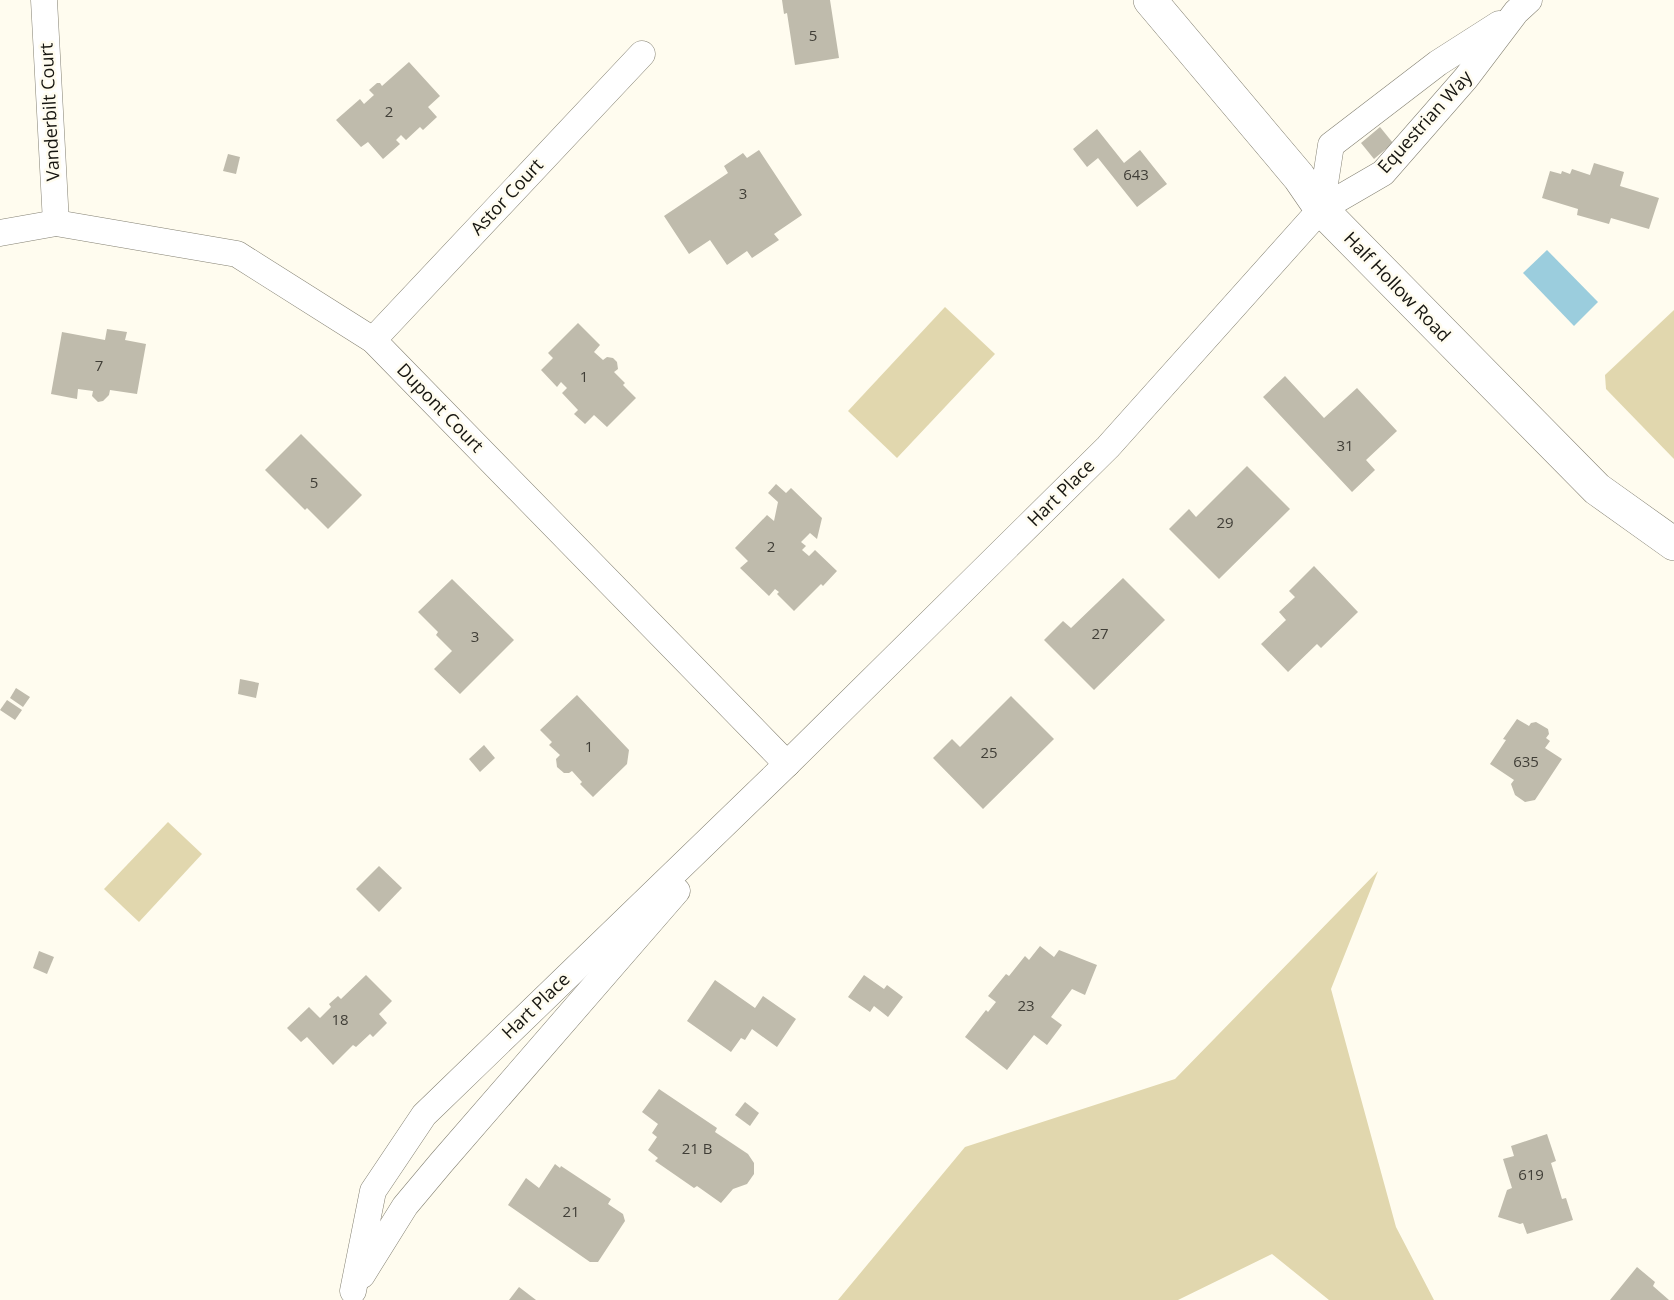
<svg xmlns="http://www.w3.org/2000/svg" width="1674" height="1300" viewBox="0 0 1674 1300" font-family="'Open Sans',sans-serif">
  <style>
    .green { fill: #e1d7ae }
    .water { fill: #9bcddd }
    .building { fill: #bfbbac }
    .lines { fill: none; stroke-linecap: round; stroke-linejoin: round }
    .street-casing { stroke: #848173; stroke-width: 27 }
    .secondary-casing { stroke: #848173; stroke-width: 34 }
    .street { stroke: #fff; stroke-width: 26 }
    .secondary { stroke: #fff; stroke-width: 33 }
    .labels { text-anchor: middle; stroke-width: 5; stroke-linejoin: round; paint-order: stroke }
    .number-label { font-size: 15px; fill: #403e37 }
    .street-label { font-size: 18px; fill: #161510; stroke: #fffcef }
  </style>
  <rect width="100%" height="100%" fill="#fffcef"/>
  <g class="green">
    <path d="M 945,307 L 995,354 L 897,458 L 848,411 Z"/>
    <path d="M 1674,310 L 1674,459 L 1606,389 L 1605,375 Z"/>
    <path d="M 168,822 L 202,854 L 139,922 L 104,889 Z"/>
    <path d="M 1378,871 L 1331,989 L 1396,1227 L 1434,1300 L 1329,1300 L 1272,1254 L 1178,1300 L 838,1300 L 965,1147 L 1175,1079 Z"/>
  </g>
  <path class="water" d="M 1547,250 L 1598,302 L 1574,326 L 1523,273 Z"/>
  <g class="building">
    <path d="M 782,0 L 830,0 L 839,58 L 795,65 L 787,13 L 784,14 Z"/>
    <path d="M 409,62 L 440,96 L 428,107 L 437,117 L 423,130 L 420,127 L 406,140 L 401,135 L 396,140 L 400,144 L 383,159 L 368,142 L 361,147 L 336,120 L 360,99 L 364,104 L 374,95 L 369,90 L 377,83 L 380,83 L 382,86 Z"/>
    <path d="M 1380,127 L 1393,143 L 1374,159 L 1361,143 Z"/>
    <path d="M 1097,129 L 1124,163 L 1140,150 L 1167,184 L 1137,207 L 1098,158 L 1087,167 L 1073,149 Z"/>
    <path d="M 759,150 L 802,215 L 774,234 L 779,240 L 752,258 L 747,251 L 727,265 L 710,240 L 689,254 L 664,216 L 728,173 L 724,166 L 743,153 L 747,158 Z"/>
    <path d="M 228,154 L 240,157 L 236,174 L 223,171 Z"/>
    <path d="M 1594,163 L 1624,172 L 1620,186 L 1659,198 L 1649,229 L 1611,218 L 1609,224 L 1577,215 L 1578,209 L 1542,198 L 1550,171 L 1561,174 L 1562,171 L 1570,174 L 1572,169 L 1590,175 Z"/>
    <path d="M 578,323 L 600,345 L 594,352 L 603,360 L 607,357 L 613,358 L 617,362 L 618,369 L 614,372 L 625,383 L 623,385 L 636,398 L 607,427 L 594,415 L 585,424 L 574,414 L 578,410 L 562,393 L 567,388 L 561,382 L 557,387 L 541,370 L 553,358 L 548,353 Z"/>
    <path d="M 107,329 L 127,332 L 125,340 L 146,344 L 137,394 L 110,390 L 109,395 L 103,401 L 98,402 L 92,396 L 93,391 L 78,389 L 77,399 L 51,394 L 62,332 L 105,340 Z"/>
    <path d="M 1285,376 L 1324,418 L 1357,388 L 1397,431 L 1366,460 L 1375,470 L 1352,492 L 1263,397 Z"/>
    <path d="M 301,434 L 362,495 L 328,529 L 307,508 L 305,510 L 265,470 Z"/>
    <path d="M 1247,466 L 1290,509 L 1219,579 L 1169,529 L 1189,509 L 1196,517 Z"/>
    <path d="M 776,484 L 786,493 L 791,488 L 822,518 L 817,539 L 810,533 L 801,542 L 806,546 L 802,550 L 809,556 L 815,550 L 837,571 L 823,586 L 821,584 L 794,611 L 777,594 L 779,592 L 775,589 L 769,596 L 740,568 L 748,561 L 735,548 L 767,515 L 774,521 L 778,502 L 768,493 Z"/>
    <path d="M 1314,566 L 1358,612 L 1321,648 L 1317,644 L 1288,672 L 1261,644 L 1286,620 L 1279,612 L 1295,597 L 1289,591 Z"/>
    <path d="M 1123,578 L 1165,620 L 1094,690 L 1044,640 L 1063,621 L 1071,628 Z"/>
    <path d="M 452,579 L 514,640 L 460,694 L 434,669 L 452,651 L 436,635 L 438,632 L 418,612 Z"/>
    <path d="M 240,679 L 259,683 L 256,698 L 238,694 Z"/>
    <path d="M 16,688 L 30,697 L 23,707 L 10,698 Z"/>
    <path d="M 577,695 L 629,750 L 627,764 L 593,797 L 580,784 L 582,782 L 572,771 L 569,773 L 564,773 L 557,767 L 556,759 L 560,755 L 549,745 L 552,742 L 540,730 Z"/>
    <path d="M 1011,696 L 1054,739 L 983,809 L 933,758 L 952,739 L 960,747 Z"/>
    <path d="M 7,700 L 22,710 L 15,720 L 0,710 Z"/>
    <path d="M 1517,719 L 1529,726 L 1531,723 L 1536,722 L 1548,729 L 1549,734 L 1546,738 L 1550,741 L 1545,748 L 1562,759 L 1535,800 L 1525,802 L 1515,795 L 1511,784 L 1514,780 L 1490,764 L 1506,740 L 1503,739 Z"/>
    <path d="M 484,745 L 495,758 L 480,772 L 469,759 Z"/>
    <path d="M 379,866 L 402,888 L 379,912 L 356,889 Z"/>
    <path d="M 1040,946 L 1054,957 L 1059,950 L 1097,965 L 1085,995 L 1072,989 L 1051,1017 L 1062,1025 L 1047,1045 L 1034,1035 L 1007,1070 L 965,1037 L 986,1010 L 988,1012 L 996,1002 L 988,996 L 1006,974 L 1009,976 L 1025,956 L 1029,960 Z"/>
    <path d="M 39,951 L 54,957 L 47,974 L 33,968 Z"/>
    <path d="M 366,975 L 392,1001 L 379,1014 L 387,1023 L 373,1037 L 370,1034 L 356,1047 L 353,1045 L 333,1065 L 307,1037 L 301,1042 L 287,1028 L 309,1007 L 320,1018 L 331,1007 L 329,1004 L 338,996 L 341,999 Z"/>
    <path d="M 864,975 L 884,989 L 887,985 L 903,997 L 888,1017 L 874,1006 L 870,1012 L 848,997 Z"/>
    <path d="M 715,980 L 755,1008 L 763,996 L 796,1019 L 777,1047 L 752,1029 L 745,1040 L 741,1038 L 731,1052 L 687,1021 Z"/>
    <path d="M 659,1089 L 717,1128 L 715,1132 L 748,1154 L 754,1163 L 754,1174 L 747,1184 L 733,1189 L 721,1203 L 697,1186 L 694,1188 L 655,1161 L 658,1158 L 648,1150 L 657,1137 L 652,1133 L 658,1124 L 642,1112 Z"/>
    <path d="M 745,1102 L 759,1113 L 750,1126 L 735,1115 Z"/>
    <path d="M 1547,1134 L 1556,1161 L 1551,1163 L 1562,1199 L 1566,1198 L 1573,1220 L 1527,1234 L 1523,1223 L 1520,1224 L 1498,1217 L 1507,1190 L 1512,1188 L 1503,1159 L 1514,1156 L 1511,1146 Z"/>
    <path d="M 555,1164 L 560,1168 L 561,1166 L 611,1199 L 608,1204 L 623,1214 L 625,1221 L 598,1262 L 590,1262 L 508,1205 L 526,1178 L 539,1188 Z"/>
    <path d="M 1637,1267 L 1655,1282 L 1653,1286 L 1669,1300 L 1610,1300 Z"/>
    <path d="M 519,1287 L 536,1300 L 509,1300 Z"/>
  </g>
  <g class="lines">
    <defs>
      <g id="street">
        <path d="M 44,0 L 56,223"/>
        <path d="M 1321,209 L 1331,145 L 1438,63 L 1499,24"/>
        <path d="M 0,233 L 56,223 L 237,254 L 373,340 L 787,764"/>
        <path d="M 373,340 L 642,54"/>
        <path d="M 362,1275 L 405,1206 L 441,1163 L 677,891"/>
        <path d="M 353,1291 L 373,1191 L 424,1115 L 787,764 L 1108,447 L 1321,209 L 1383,173 L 1466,78 L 1516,12 L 1529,0"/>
      </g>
      <path id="secondary" d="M 1150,0 L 1299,177 L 1321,209 L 1597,489 L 1674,544"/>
    </defs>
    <use href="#street" class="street-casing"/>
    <use href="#secondary" class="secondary-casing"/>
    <use href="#street" class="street"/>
    <use href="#secondary" class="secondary"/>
  </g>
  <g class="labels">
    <g class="number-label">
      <text x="813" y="41">5</text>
      <text x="389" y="117">2</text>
      <text x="1136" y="180">643</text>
      <text x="743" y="199">3</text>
      <text x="99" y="371">7</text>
      <text x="584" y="382">1</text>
      <text x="1345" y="451">31</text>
      <text x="314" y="488">5</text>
      <text x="1225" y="528">29</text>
      <text x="771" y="552">2</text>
      <text x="1100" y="639">27</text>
      <text x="475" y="642">3</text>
      <text x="589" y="752">1</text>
      <text x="989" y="758">25</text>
      <text x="1526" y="767">635</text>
      <text x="1026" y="1011">23</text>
      <text x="340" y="1025">18</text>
      <text x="697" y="1154">21 B</text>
      <text x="1531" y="1180">619</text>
      <text x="571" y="1217">21</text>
    </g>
    <g class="street-label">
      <text transform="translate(50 112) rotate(-93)" y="6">Vanderbilt Court</text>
      <text transform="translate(1425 122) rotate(-48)" y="6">Equestrian Way</text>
      <text transform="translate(507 197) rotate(-47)" y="6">Astor Court</text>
      <text transform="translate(1397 287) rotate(46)" y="6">Half Hollow Road</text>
      <text transform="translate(440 408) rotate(46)" y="6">Dupont Court</text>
      <text transform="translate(1061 493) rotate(-45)" y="6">Hart Place</text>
      <text transform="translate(536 1006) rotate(-44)" y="6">Hart Place</text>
    </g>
  </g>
</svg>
